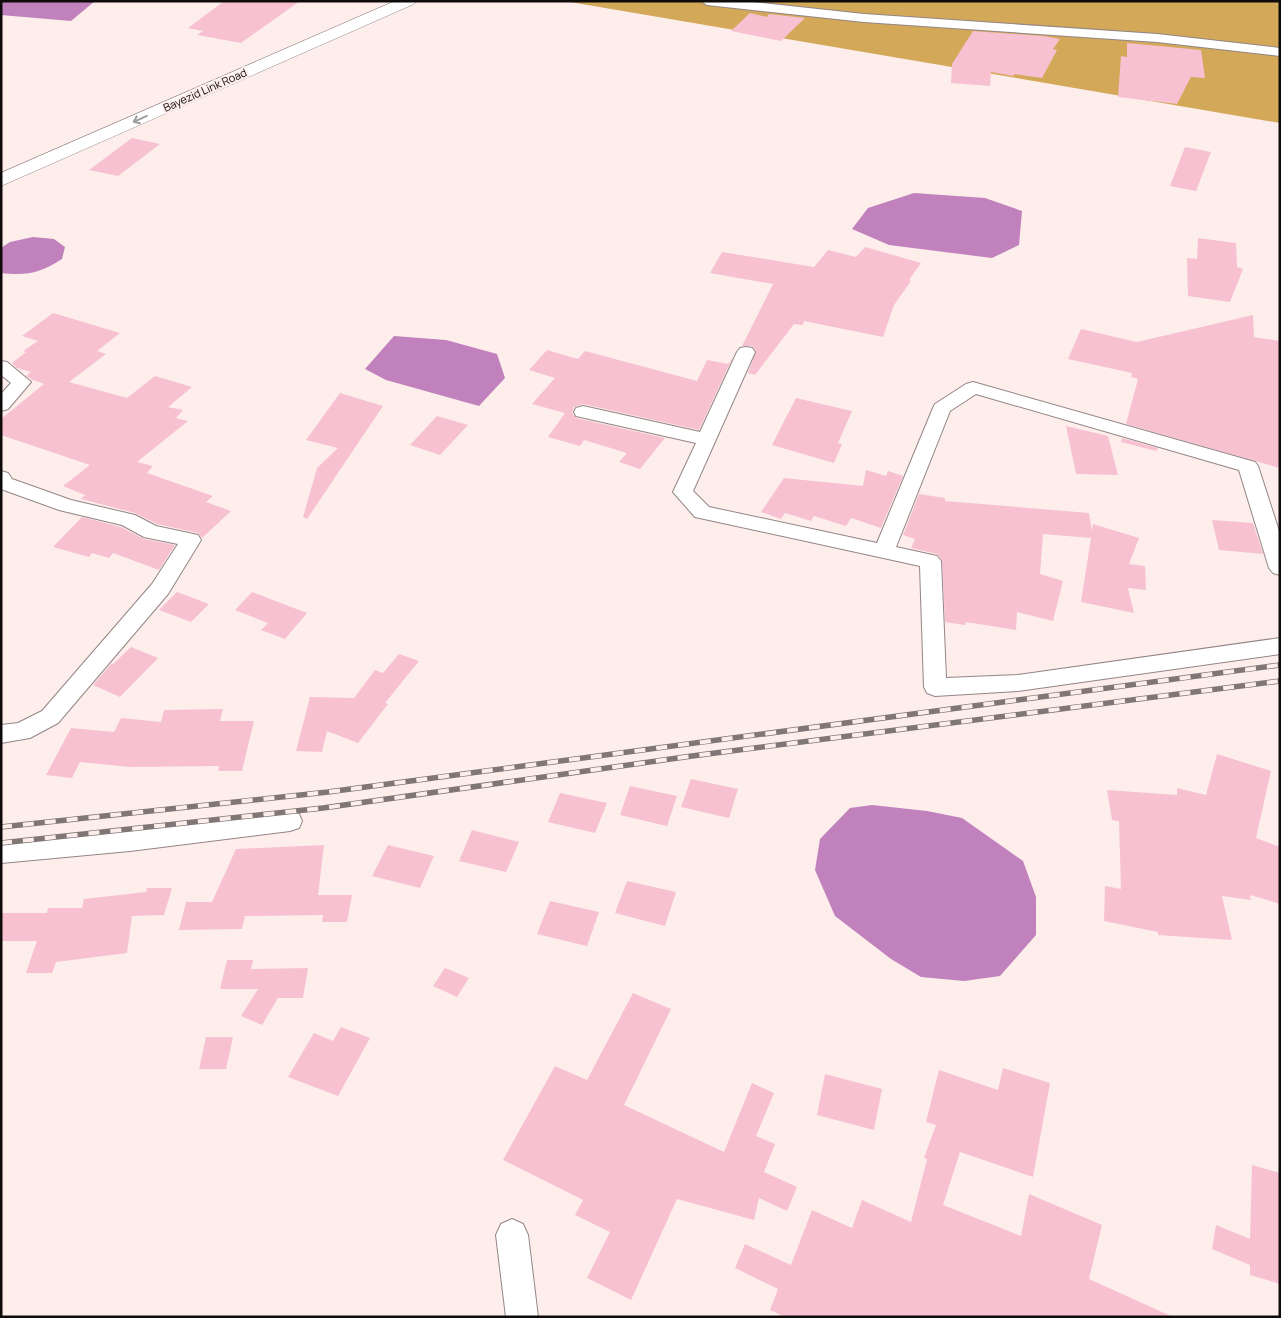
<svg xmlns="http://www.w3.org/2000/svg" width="1281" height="1318" viewBox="0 0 1281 1318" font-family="Manrope,sans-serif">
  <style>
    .forest { fill: #d4a859 }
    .water { fill: #c081bc }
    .building { fill: #f7c1d2 }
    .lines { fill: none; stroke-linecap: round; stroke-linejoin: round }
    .minor-casing { stroke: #938584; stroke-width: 2 }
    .primary-casing { stroke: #938584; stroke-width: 1 }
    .minor { fill: #fff; fill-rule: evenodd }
    .primary { fill: #fff; fill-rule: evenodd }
    .rail-casing { stroke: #7f7675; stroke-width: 5.5 }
    .rail { stroke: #fdeeec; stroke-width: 4; stroke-dasharray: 11; stroke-linecap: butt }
    .oneway { stroke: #9f9d9d }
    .labels { text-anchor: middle; stroke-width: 4; stroke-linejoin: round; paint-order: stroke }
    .far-street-label { font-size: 11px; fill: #0f0b0a; stroke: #fdeeec }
  </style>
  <rect width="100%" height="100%" fill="#fdeeec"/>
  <path class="forest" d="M 564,1 L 1280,1 L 1280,123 Z"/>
  <g class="water">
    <path d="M 1,1 L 95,1 L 71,21 L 1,15 Z"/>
    <path d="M 914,193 L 985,198 L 1022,211 L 1019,245 L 992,258 L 889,245 L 852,229 L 868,208 Z"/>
    <path d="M 33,237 L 54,239 L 65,247 L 62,259 C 40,273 27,276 1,273 L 1,248 L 10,242 Z"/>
    <path d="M 394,336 L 446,340 L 497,354 L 505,378 L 479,406 L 386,380 L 365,369 Z"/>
    <path d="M 872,805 L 927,811 L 962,818 L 1023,861 L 1036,897 L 1036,935 L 1000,976 L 964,981 L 921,977 L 891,959 L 835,916 L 815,870 L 820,839 L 850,808 Z"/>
  </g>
  <g class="building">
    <path d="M 224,1 L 300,1 L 241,43 L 197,35 L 203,31 L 188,28 Z"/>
    <path d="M 750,13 L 767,17 L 769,14 L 805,18 L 781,41 L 731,31 Z"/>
    <path d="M 973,31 L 1044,36 L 1060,39 L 1053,49 L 1057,50 L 1042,78 L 1015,74 L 1013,76 L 991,72 L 990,86 L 951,83 L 952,64 Z"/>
    <path d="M 1127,43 L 1201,50 L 1205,78 L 1191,77 L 1177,104 L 1118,97 L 1121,56 L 1127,57 Z"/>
    <path d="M 132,138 L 160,144 L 118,176 L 89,170 Z"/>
    <path d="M 1185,147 L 1211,152 L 1196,191 L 1170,186 Z"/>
    <path d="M 1198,238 L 1236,243 L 1237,267 L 1243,269 L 1230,302 L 1188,296 L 1187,258 L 1197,259 Z"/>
    <path d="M 865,247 L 921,263 L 909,280 L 911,281 L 894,305 L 883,337 L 804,321 L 803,325 L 794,324 L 755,375 L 748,373 L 756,351 L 752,346 L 742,346 L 773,284 L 710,273 L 722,252 L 814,267 L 828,250 L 856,257 Z"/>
    <path d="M 53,313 L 120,333 L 97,351 L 106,354 L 69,382 L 127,398 L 155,376 L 192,387 L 168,407 L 183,410 L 176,418 L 188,421 L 137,462 L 153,466 L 147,473 L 213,496 L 206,502 L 231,511 L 202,538 L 198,533 L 157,524 L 135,513 L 81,499 L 85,495 L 63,486 L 90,465 L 1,435 L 1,419 L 44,384 L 31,379 L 26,376 L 31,372 L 17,368 L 12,363 L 26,352 L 23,351 L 38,341 L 22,336 Z"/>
    <path d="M 1253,315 L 1254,337 L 1280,341 L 1280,468 L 1126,424 L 1138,379 L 1131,377 L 1132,373 L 1068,359 L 1081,329 L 1137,342 Z"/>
    <path d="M 547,350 L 578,359 L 585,351 L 697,381 L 707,360 L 728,364 L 732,359 L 699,430 L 583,404 L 574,407 L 572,413 L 576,418 L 665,438 L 640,469 L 619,462 L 627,453 L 584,440 L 580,446 L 548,437 L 565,413 L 532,404 L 555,378 L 529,370 Z"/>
    <path d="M 340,393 L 383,406 L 307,519 L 303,517 L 317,468 L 338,448 L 306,440 Z"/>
    <path d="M 796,398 L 852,411 L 838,443 L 842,444 L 834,463 L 772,445 Z"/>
    <path d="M 437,416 L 468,425 L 440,455 L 410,445 Z"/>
    <path d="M 1066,426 L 1108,436 L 1118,475 L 1076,474 Z"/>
    <path d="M 1122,438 L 1158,448 L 1156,451 L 1121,442 Z"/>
    <path d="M 866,470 L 886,476 L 888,471 L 903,476 L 881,528 L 851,518 L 846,526 L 814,516 L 811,521 L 785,513 L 781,519 L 761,512 L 784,478 L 863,486 Z"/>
    <path d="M 919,494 L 945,498 L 945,501 L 1089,513 L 1092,531 L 1093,524 L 1139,538 L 1129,564 L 1145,566 L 1146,590 L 1128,588 L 1134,613 L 1081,602 L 1091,538 L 1043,534 L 1040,574 L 1063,581 L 1053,621 L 1017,612 L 1016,630 L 966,622 L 965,625 L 945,622 L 942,560 L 937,554 L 911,548 L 915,539 L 903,535 Z"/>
    <path d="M 82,517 L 121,527 L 144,539 L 175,545 L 159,570 L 113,553 L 109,558 L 92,553 L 89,557 L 53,547 Z"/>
    <path d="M 1212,520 L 1253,523 L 1263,554 L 1219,550 Z"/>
    <path d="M 177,592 L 209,604 L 191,622 L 159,610 Z"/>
    <path d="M 252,592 L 307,613 L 285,639 L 261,630 L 268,623 L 235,610 Z"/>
    <path d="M 131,647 L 158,658 L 120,697 L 93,685 L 111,664 L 113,664 Z"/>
    <path d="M 399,654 L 419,661 L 385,703 L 388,704 L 358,743 L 327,731 L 322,752 L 296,751 L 310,697 L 354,698 L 375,670 L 383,673 Z"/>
    <path d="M 223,709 L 220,721 L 254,721 L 242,771 L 218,771 L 219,766 L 130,767 L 80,762 L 72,778 L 46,775 L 71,728 L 114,732 L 121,718 L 161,722 L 164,710 Z"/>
    <path d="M 1217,754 L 1271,771 L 1256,838 L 1280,847 L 1280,904 L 1250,895 L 1251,900 L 1222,896 L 1232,940 L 1158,935 L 1158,932 L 1104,921 L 1105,886 L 1121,889 L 1119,821 L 1112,820 L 1107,790 L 1177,795 L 1177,788 L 1206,795 Z"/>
    <path d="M 691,779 L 738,789 L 729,818 L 681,807 Z"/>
    <path d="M 630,786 L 677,796 L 667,826 L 620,815 Z"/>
    <path d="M 560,793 L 607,803 L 595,833 L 548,822 Z"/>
    <path d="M 472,830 L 519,842 L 506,872 L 459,861 Z"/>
    <path d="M 324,845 L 318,895 L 352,895 L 347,922 L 322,922 L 323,915 L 245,916 L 242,929 L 179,930 L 186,902 L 212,902 L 236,849 Z"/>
    <path d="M 388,845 L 434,856 L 420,888 L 372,876 Z"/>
    <path d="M 627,881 L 676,892 L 665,926 L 615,913 Z"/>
    <path d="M 147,888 L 172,888 L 164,915 L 132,916 L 127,953 L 56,962 L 52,973 L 26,973 L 37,941 L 1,941 L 1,913 L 47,913 L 48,908 L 82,908 L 84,899 L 146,892 Z"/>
    <path d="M 550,901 L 599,912 L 587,946 L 537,934 Z"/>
    <path d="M 227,960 L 253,960 L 251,969 L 308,968 L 303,998 L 278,998 L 262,1025 L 241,1016 L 258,989 L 220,989 Z"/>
    <path d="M 445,968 L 469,978 L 457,997 L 433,986 Z"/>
    <path d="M 633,993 L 671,1009 L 624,1105 L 724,1152 L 752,1083 L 774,1093 L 756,1136 L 775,1144 L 764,1172 L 797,1187 L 787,1211 L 759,1198 L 754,1220 L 677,1199 L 631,1300 L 587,1278 L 610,1232 L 575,1215 L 583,1200 L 503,1160 L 555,1066 L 587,1080 Z"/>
    <path d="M 341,1027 L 370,1038 L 338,1096 L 288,1077 L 314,1033 L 333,1041 Z"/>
    <path d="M 206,1037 L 233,1037 L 226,1069 L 199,1069 Z"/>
    <path d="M 1003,1068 L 1050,1083 L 1033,1177 L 960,1152 L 943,1205 L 1021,1236 L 1029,1194 L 1102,1225 L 1089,1279 L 1173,1317 L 785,1317 L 770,1310 L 778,1289 L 735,1268 L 745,1244 L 791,1265 L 812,1210 L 852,1228 L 862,1200 L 911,1222 L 927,1159 L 924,1158 L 936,1125 L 926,1122 L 939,1070 L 998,1090 Z"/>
    <path d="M 825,1074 L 882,1089 L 874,1130 L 817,1115 Z"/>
    <path d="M 1252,1165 L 1280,1173 L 1280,1284 L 1250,1275 L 1250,1265 L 1212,1249 L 1216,1225 L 1250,1239 Z"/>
  </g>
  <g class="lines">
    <defs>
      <g id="minor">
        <path d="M 701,1 L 744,1 L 864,14 L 1157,34 L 1280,48 L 1280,56 L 1157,42 L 864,22 L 707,5 Z"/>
        <path d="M 746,347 L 752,348 L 755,352 L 693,491 L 709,507 L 877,543 L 933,408 L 935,404 L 966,384 L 973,382 L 1255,462 L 1258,466 L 1280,534 L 1280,575 L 1273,573 L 1269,568 L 1239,470 L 976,394 L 950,411 L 896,547 L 937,556 L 941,561 L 946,678 L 1018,675 L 1280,638 L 1280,654 L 1018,691 L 935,696 L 927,693 L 924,687 L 920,566 L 695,517 L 673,492 L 696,443 L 576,416 L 574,412 L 576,408 L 583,406 L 700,432 L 737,352 L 740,348 Z"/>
        <path d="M 1,361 L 7,362 L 31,382 L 8,409 L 1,411 L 1,394 L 11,383 L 1,375 Z"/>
        <path d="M 1,471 L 8,473 L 12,479 L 71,500 L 135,515 L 156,526 L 198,535 L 201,540 L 168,594 L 58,723 L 30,738 L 1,743 L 1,725 L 18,723 L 42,711 L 152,584 L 178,544 L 144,537 L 122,525 L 59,510 L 1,489 Z"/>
        <path d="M 290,811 L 299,814 L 302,821 L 299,828 L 290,831 L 130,851 L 1,863 L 1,842 L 130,831 Z"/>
        <path d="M 512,1219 L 523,1224 L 528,1235 L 538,1317 L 506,1317 L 496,1235 L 501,1224 Z"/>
      </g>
      <path id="primary" d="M 395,1 L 416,1 L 414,4 L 1,186 L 1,173 Z"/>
    </defs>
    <use href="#minor" class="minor-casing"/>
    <use href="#primary" class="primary-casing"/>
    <use href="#minor" class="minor"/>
    <use href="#primary" class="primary"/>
    <defs>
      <g id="rail">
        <path d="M 1,827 L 328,792 L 1280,665"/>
        <path d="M 1,843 L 323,808 L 692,756 L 1280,681"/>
      </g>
    </defs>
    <use href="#rail" class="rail-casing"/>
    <use href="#rail" class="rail"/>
  </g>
  <defs><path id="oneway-shaft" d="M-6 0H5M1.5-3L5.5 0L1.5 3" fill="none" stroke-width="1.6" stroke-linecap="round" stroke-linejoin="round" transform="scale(1.25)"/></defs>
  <use class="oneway" href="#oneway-shaft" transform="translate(140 119) rotate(156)"/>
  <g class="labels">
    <g class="far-street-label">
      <text transform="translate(205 90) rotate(-24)" y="4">Bayezid Link Road</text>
    </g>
  </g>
  <rect width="1281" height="1318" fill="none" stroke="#0f0b0a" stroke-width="5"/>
</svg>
